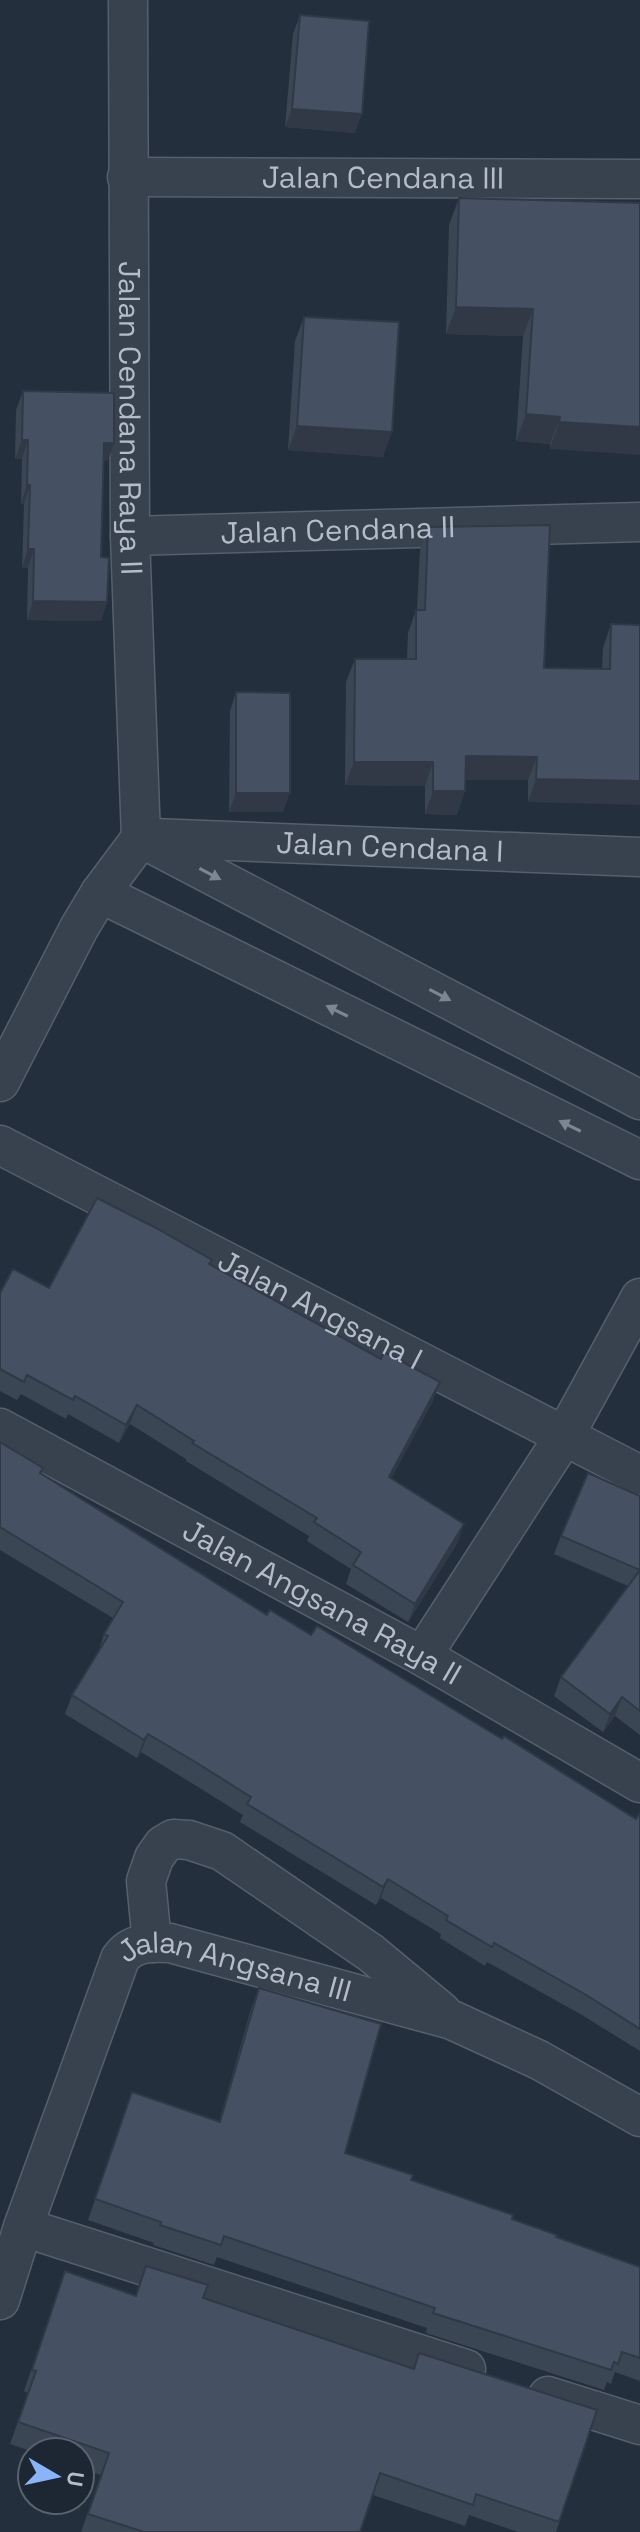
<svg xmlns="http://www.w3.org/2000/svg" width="640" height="2532" viewBox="0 0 640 2532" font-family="'Space Grotesk',sans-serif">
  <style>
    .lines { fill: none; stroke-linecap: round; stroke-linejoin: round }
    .minor-casing { stroke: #565f6c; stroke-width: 41 }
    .minor { stroke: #38414e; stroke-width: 38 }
    .wall { fill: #3b4654 }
    .shaded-wall { fill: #303945 }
    .building { fill: #455162; stroke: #303945; stroke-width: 2 }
    .oneway { fill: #7c8592 }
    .labels { text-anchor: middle; stroke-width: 6; stroke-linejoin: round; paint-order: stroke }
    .street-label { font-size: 30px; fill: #b4bcc9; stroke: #1d2633 }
  </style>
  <rect width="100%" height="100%" fill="#242f3e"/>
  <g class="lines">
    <defs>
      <g id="minor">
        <path id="s1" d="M 128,0 L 130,536 L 141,838"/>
        <path id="s2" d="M 127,177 L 640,179"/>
        <path id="s3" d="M 130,536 L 640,522"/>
        <path d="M 141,838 L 640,1100"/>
        <path id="s4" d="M 152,838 L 640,857"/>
        <path d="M 100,893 L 640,1160"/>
        <path d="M 0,1082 L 79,928 L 100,893 L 141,838"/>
        <path id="s5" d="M 0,1145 L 640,1475"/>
        <path id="s6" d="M 0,1428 L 422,1656 L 640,1783"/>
        <path d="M 422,1656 L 565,1435 L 640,1298"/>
        <path d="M 152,1943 L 146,1881 L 154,1858 L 163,1845 L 173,1839 L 189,1840 L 222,1851 L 371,1953 L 442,2012"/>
        <path d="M 23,2227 L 466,2369"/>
        <path id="s7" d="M 0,2300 L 23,2227 L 120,1959 C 131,1942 152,1942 170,1943 L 452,2020 L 539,2060 L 640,2117"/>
        <path d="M 548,2396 L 640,2425"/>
      </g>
    </defs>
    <use href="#minor" class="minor-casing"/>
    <use href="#minor" class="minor"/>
  </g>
  <g class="wall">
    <path d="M 300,15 L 355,133 L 285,127 L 293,34 Z"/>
    <path d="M 459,198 L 640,203 L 550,449 L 550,444 L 516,441 L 523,336 L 446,334 L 449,225 Z"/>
    <path d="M 304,317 L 383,457 L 288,450 L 295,341 Z"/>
    <path d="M 23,391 L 108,461 L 103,461 L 101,557 L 107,602 L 101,621 L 27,620 L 28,568 L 22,568 L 24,504 L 21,504 L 22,459 L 15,459 L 16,410 Z"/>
    <path d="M 428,527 L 544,668 L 602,669 L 603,648 L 611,624 L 640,625 L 528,802 L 528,780 L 465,780 L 457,815 L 425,814 L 425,786 L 345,785 L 346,682 L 355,659 L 407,659 L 408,633 L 416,610 L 417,610 L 420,550 Z"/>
    <path d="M 236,692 L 283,812 L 229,812 L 230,711 Z"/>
    <path d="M 210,1264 L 433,1401 L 391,1478 L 458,1542 L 408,1622 L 346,1584 L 351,1569 L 307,1541 L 309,1536 L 186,1461 L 186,1459 L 130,1424 L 119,1443 L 68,1414 L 66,1419 L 21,1394 L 17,1400 L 0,1391 L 0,1293 L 49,1288 Z"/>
    <path d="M 0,1442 L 41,1474 L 267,1615 L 311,1635 L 502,1739 L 636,1819 L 640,1815 L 640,2051 L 582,2015 L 487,1962 L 485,1966 L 440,1938 L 441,1934 L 381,1898 L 376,1905 L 240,1822 L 243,1815 L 190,1782 L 141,1752 L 137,1758 L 65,1714 L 72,1695 L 98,1653 L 104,1634 L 113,1618 L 0,1550 Z"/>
    <path d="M 640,1496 L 640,1735 L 615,1716 L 603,1732 L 554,1696 L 561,1677 L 628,1586 L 554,1554 L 561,1536 Z"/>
    <path d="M 259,1988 L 345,2153 L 556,2237 L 640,2267 L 640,2381 L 615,2372 L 611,2384 L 607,2382 L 604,2390 L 426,2333 L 427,2328 L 217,2257 L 214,2265 L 153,2245 L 154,2243 L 88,2220 L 132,2092 L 219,2122 L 251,2009 Z"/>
    <path d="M 57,2293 L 203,2298 L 413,2369 L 597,2410 L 556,2532 L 518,2532 L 469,2515 L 465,2526 L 373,2495 L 360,2532 L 81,2532 L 101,2475 L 80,2468 L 80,2452 L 34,2452 L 10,2444 L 28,2393 L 24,2391 Z"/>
  </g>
  <g class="shaded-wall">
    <path d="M 292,109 L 362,114 L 355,133 L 285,127 Z"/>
    <path d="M 456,307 L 533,309 L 523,336 L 446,334 Z"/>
    <path d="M 526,414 L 560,417 L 550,444 L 516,441 Z"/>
    <path d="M 559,422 L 640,427 L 640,455 L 550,449 Z"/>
    <path d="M 297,426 L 392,432 L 383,457 L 288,450 Z"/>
    <path d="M 22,440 L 28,440 L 22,459 L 15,459 Z"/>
    <path d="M 104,443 L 114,443 L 108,461 L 97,461 Z"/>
    <path d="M 27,485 L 30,485 L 24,504 L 21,504 Z"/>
    <path d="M 28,549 L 34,549 L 28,568 L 22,568 Z"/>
    <path d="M 33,601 L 107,602 L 101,621 L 27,620 Z"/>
    <path d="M 466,756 L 537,757 L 528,780 L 457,780 Z"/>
    <path d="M 354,762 L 433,762 L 425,786 L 345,785 Z"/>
    <path d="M 536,779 L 640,781 L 640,805 L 528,802 Z"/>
    <path d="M 433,791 L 465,791 L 457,815 L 425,814 Z"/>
    <path d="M 236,793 L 290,793 L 283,812 L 229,812 Z"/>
    <path d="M 440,1382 L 433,1401 L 382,1496 L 389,1477 Z"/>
    <path d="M 137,1405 L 130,1424 L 119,1443 L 126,1425 Z"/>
    <path d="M 464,1524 L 458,1542 L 408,1622 L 415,1604 Z"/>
    <path d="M 622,1697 L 615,1716 L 603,1732 L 610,1714 Z"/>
    <path d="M 148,1734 L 141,1752 L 137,1758 L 144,1740 Z"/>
    <path d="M 388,1879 L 381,1898 L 376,1905 L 383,1887 Z"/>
  </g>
  <g class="building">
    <path d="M 300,15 L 369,21 L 362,114 L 292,109 Z"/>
    <path d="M 459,198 L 640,203 L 640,427 L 559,422 L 560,417 L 526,414 L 533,309 L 456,307 Z"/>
    <path d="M 304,317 L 399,322 L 392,432 L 297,426 Z"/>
    <path d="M 23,391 L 114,393 L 114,443 L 104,443 L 101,557 L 109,558 L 107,602 L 33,601 L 34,549 L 28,549 L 30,485 L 27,485 L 28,440 L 22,440 Z"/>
    <path d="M 550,525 L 544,668 L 610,669 L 611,624 L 640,625 L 640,781 L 536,779 L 537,757 L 466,756 L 465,791 L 433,791 L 433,762 L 354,762 L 355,659 L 416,659 L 416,610 L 425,610 L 428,527 Z"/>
    <path d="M 236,692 L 290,693 L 290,793 L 236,793 Z"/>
    <path d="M 97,1198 L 156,1228 L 212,1260 L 209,1264 L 381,1359 L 384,1352 L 440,1382 L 389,1477 L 464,1524 L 415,1604 L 353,1565 L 361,1552 L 314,1522 L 317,1518 L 192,1443 L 194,1441 L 137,1405 L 126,1425 L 75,1396 L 73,1400 L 27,1375 L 24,1382 L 0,1369 L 0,1293 L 13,1269 L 49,1288 Z"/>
    <path d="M 0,1442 L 43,1468 L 40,1473 L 267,1615 L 270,1610 L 311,1635 L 317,1626 L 502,1739 L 504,1736 L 636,1819 L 639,1814 L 640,1815 L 640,2029 L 588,1996 L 494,1943 L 492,1947 L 446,1920 L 448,1916 L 388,1879 L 383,1887 L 247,1804 L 251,1797 L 197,1763 L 148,1734 L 144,1740 L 72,1695 L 108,1636 L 104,1634 L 123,1602 L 0,1527 Z"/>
    <path d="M 588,1473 L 640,1496 L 640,1570 L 561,1536 Z"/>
    <path d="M 640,1570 L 640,1711 L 622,1697 L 610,1714 L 561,1677 Z"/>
    <path d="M 259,1988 L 381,2024 L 345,2153 L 413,2175 L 411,2180 L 513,2215 L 512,2219 L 557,2235 L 556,2237 L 640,2267 L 640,2358 L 622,2352 L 618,2364 L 614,2362 L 611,2370 L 433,2313 L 435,2308 L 224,2236 L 221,2245 L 160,2225 L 161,2222 L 95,2199 L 132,2092 L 220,2122 Z"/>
    <path d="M 146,2266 L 208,2285 L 203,2298 L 414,2369 L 419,2353 L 597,2410 L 559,2522 L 476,2494 L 473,2505 L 380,2473 L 360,2532 L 144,2532 L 88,2514 L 109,2453 L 18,2422 L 36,2371 L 32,2370 L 65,2271 L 136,2296 Z"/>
  </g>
  <defs><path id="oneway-solid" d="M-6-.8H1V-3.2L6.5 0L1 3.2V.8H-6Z" transform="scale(2)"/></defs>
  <g class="oneway">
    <use href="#oneway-solid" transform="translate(210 874) rotate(28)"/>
    <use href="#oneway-solid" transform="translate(440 995) rotate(28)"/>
    <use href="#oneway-solid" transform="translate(337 1011) rotate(-154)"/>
    <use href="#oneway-solid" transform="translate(570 1126) rotate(-154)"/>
  </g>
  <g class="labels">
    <g class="street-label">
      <text dy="10" stroke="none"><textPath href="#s2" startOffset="256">Jalan Cendana III</textPath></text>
      <text dy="10" stroke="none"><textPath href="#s1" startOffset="418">Jalan Cendana Raya II</textPath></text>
      <text dy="10" stroke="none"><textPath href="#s3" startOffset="208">Jalan Cendana II</textPath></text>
      <text dy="10" stroke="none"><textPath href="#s4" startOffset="238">Jalan Cendana I</textPath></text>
      <text dy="10" stroke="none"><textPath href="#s5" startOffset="360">Jalan Angsana I</textPath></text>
      <text dy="10" stroke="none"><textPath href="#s6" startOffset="366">Jalan Angsana Raya II</textPath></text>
      <text dy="10" stroke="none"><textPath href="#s7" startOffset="484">Jalan Angsana III</textPath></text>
    </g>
  </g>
  <g transform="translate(56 2476) rotate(99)"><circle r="38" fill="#1d2633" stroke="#59626f" stroke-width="2"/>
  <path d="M0-6L14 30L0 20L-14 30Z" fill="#8ab4f8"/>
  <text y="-12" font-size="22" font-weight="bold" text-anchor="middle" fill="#b4bcc9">U</text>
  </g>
</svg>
